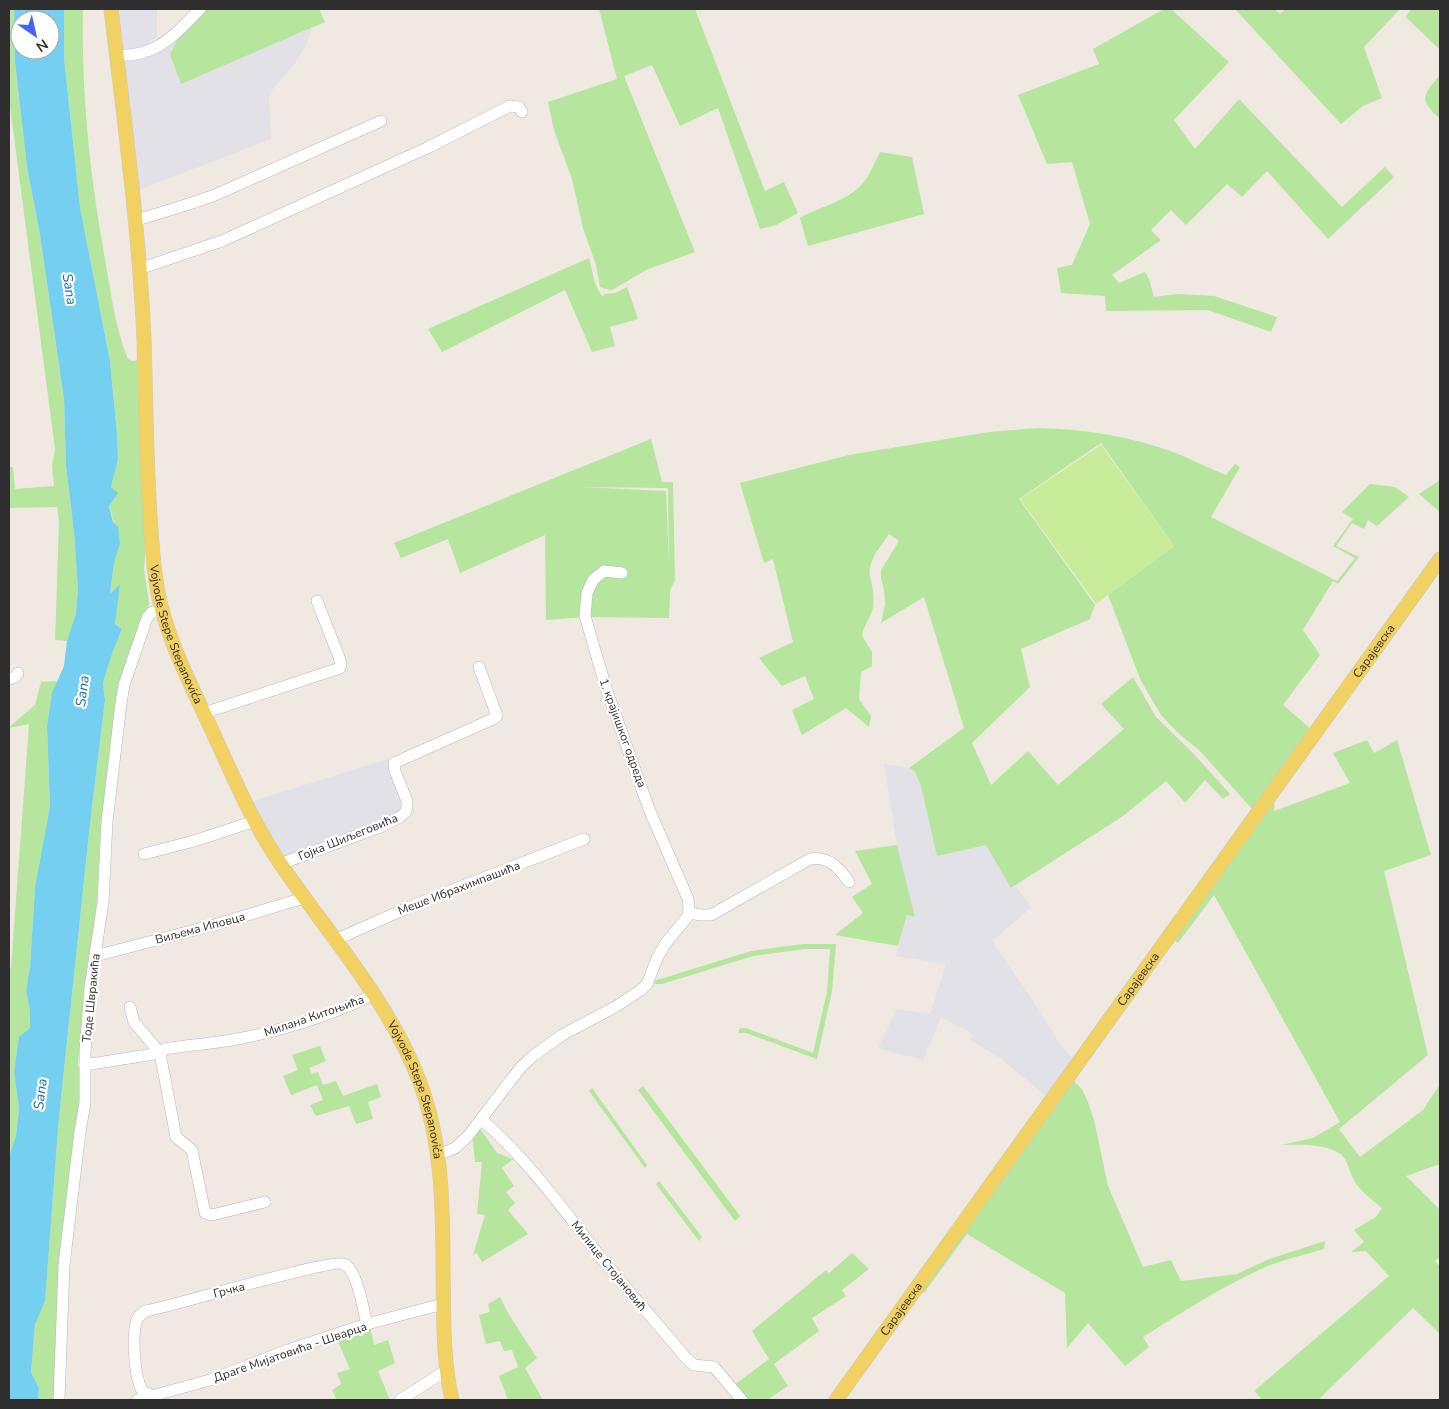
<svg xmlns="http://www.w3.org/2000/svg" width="1449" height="1409" viewBox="0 0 1449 1409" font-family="'Nunito Sans',sans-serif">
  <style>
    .industrial { fill: #e3e1e8 }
    .green { fill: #b6e59e; fill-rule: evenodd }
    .pitch { fill: #c9ec9a }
    .water { fill: #75cff0; fill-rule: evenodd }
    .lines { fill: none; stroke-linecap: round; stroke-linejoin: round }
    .minor-casing { stroke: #b4b7c1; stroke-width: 12 }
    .major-casing { stroke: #c9c9c9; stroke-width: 15 }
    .minor { stroke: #fff; stroke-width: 11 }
    .major { stroke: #f2d163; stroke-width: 14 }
    .labels { text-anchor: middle; stroke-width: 4.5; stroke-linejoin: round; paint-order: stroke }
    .street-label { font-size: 12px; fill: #2e2e2e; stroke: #fff }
    .water-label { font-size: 14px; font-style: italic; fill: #0d6fa3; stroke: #fff }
  </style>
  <rect width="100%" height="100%" fill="#efe9e1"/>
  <g class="industrial">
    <path d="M 116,9 L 157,9 L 157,38 L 150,40 L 150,49 L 174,37 L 176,43 L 181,84 L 312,28 L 306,45 L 295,64 L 274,87 L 269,97 L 271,139 L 136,191 Z"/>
    <path d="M 388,759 L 405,799 L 401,814 L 282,859 L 250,802 Z"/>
    <path d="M 884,764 L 909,768 L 915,772 L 921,786 L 986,844 L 1011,888 L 1016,886 L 1031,908 L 992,941 L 1031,998 L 1063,1049 L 1071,1056 L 1078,1054 L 1047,1097 L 1000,1058 L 970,1040 L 973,1034 L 941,1018 L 923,1060 L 878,1048 L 897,1009 L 930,1014 L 946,964 L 896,956 L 907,915 L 915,916 L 897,845 Z"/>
  </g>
  <g class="green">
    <path d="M 9,9 L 14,9 L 15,62 L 27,167 L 40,235 L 64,399 L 66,466 L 74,532 L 78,590 L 76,613 L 67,641 L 55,640 L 59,523 L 57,507 L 9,508 L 9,467 L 13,467 L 15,489 L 54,486 L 52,466 L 55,449 L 9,99 Z"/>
    <path d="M 64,9 L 83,9 C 81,92 90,177 105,259 C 111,293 115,327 128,359 L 132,361 L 140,360 L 146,546 L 144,568 L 149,604 L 109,768 L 100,840 L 96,921 L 84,1004 L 78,1063 L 81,1084 L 76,1128 L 58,1282 L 55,1400 L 38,1400 L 39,1388 L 31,1372 L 35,1325 L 45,1298 L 59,1117 L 90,824 L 105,700 L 103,683 L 114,648 L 122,629 L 115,624 L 119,585 L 110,595 L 114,563 L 120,544 L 109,505 L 117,493 L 111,487 L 118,460 L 117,433 L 110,361 L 80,207 L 64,58 Z"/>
    <path d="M 203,9 L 319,9 L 325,22 L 181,84 L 170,54 L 176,43 L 174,37 Z"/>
    <path d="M 599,9 L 695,9 L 765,191 L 784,182 L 798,213 L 776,225 L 760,229 L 718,108 L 680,126 L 652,65 L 624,76 L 695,252 L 646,270 L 614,289 L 609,290 L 600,287 L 596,265 L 583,228 L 572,179 L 554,130 L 548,102 L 617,79 Z"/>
    <path d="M 1164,9 L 1171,9 L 1229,62 L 1174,120 L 1195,149 L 1239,99 L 1342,207 L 1385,167 L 1394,177 L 1328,239 L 1267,171 L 1242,197 L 1227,184 L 1186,225 L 1171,210 L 1151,230 L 1161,240 L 1112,275 L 1119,283 L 1145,272 L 1149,279 L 1154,297 L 1178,294 L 1214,296 L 1277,317 L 1271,332 L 1208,310 L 1106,311 L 1105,296 L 1061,293 L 1057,268 L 1072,265 L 1090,224 L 1072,162 L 1047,164 L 1018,95 L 1099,64 L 1093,49 Z"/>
    <path d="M 1235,9 L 1275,9 L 1280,14 L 1285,9 L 1400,9 L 1364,47 L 1382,98 L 1363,106 L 1341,124 Z"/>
    <path d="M 1411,9 L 1440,9 L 1440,50 L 1406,17 Z"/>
    <path d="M 1440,75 L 1440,119 C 1419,99 1422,96 1440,75 Z"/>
    <path d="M 880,152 L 912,157 L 924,214 L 808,246 L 800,218 C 820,206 847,202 863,183 C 870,175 875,162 880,152 Z"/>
    <path d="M 589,258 C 593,272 593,285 603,297 L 604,294 L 615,293 L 627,287 L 638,319 L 610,327 L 615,346 L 592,352 L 565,290 L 442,352 L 428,329 Z"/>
    <path d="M 1038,428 C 1084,429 1130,436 1173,452 C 1191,459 1208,468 1226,475 L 1235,464 L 1240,467 L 1211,517 L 1337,581 L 1355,558 L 1333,546 L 1353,519 L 1342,512 L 1370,484 L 1395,487 L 1409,497 L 1377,526 L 1368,520 L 1364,529 L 1352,523 L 1336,546 L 1359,557 L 1338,584 L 1333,581 L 1303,630 L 1320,655 L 1283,705 L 1312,730 L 1254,811 L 1199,750 L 1178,733 L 1161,715 L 1141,681 L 1108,595 L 1174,546 L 1101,443 L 1019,499 L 1095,605 L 1090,619 L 1021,649 L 1030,687 L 972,743 L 991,785 L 1028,751 L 1058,785 L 1124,729 L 1101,704 L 1133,677 L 1156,717 L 1193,753 L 1230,794 L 1223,799 L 1205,780 L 1185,803 L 1166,781 L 1123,816 L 1011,888 L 986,845 L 937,856 L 921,786 L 915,772 L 909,768 L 964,728 L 924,597 L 881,623 L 885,604 L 884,590 L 881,578 L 881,570 L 899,541 L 889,534 C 881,546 867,561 870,576 C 872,586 875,597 873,607 C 871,618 863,626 862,636 L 872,652 L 872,666 L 861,672 L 859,699 L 871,716 L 869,727 L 846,708 L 802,735 L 792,710 L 814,699 L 805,676 L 782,686 L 759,658 L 793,642 L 773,559 L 764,563 L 740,483 L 849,455 L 989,432 Z"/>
    <path d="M 651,439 L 662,482 L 673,482 L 675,580 L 670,590 L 669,618 L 584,617 L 546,620 L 545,535 L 460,573 L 448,539 L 401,558 L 394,543 ZM 581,487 L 668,488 L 669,563 L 666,491 Z"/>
    <path d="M 1440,480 L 1440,512 L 1419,494 Z"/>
    <path d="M 57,681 L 52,696 L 47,726 L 50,806 L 35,887 L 30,967 L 26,990 L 30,1011 L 30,1028 L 19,1038 L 14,1072 L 19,1108 L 16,1136 L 9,1157 L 9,969 L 11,968 L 29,724 L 9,728 L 9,727 L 35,705 L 41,682 Z"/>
    <path d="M 1367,740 L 1374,753 L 1397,740 L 1431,855 L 1384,871 L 1428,1055 L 1339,1129 L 1360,1157 L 1423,1110 L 1440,1084 L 1440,1164 L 1406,1176 L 1440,1210 L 1440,1257 L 1435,1261 L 1440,1267 L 1440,1334 L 1413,1308 L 1318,1400 L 1263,1400 L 1254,1391 L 1389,1276 L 1366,1251 L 1351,1252 L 1364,1242 L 1354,1230 L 1376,1217 L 1382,1208 C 1372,1200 1360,1191 1354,1180 C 1349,1172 1348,1158 1339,1153 C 1321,1143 1300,1145 1281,1145 L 1313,1138 L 1340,1122 L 1214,895 L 1178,943 L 1173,939 L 1275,796 L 1274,811 L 1350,783 L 1333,753 Z"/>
    <path d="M 897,845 L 915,917 L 907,915 L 898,946 L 835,935 L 863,913 L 852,897 L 872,884 L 855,851 Z"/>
    <path d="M 803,944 L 836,944 L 832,991 L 817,1059 L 746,1033 L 738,1033 L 740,1028 L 746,1028 L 813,1053 L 827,992 L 830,949 L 804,949 L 753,956 L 662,984 L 655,984 L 654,981 L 751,951 Z"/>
    <path d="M 320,1046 L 326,1061 L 309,1068 L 312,1074 L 318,1072 L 323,1085 L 336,1081 L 343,1096 L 377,1084 L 381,1097 L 368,1102 L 373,1119 L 356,1124 L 349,1106 L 316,1116 L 310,1105 L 323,1100 L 317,1085 L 291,1095 L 283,1076 L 298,1070 L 292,1055 Z"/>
    <path d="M 1072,1079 L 1082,1089 L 1088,1102 L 1094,1120 L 1108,1186 L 1143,1267 L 1171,1260 L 1181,1281 L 1237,1274 L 1269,1259 L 1325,1241 L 1324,1249 C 1306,1254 1286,1259 1268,1266 C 1224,1285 1184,1311 1143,1337 L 1149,1347 L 1125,1366 L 1088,1323 L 1067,1348 L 1065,1293 L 967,1234 L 924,1293 L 919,1291 Z"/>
    <path d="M 643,1086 L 740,1216 L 735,1221 L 638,1090 Z"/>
    <path d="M 592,1088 L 647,1165 L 645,1168 L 589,1091 Z"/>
    <path d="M 476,1130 L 481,1130 L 497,1153 L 513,1159 L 502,1168 L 514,1186 L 506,1192 L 515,1203 L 508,1210 L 528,1234 L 482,1262 L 477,1253 L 473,1255 L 485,1215 L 477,1214 L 482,1162 L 475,1162 L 472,1133 Z"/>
    <path d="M 659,1181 L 702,1237 L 699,1241 L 656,1184 Z"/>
    <path d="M 852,1253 L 869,1269 L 842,1290 L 846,1296 L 812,1318 L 819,1331 L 774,1364 L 788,1386 L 767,1400 L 746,1400 L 734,1385 L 769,1359 L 752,1331 L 826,1270 L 829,1273 Z"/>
    <path d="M 500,1297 L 508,1313 L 537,1358 L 525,1368 L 543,1400 L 508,1400 L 499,1376 L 518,1367 L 512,1350 L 504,1351 L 500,1341 L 486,1344 L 479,1315 L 490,1312 L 488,1304 Z"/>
    <path d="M 370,1327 L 374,1345 L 388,1340 L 395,1363 L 378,1371 L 390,1400 L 337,1400 L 332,1390 L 341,1384 L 337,1373 L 350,1369 L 336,1337 Z"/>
  </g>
  <path class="pitch" d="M 1101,445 L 1174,546 L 1096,604 L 1020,499 Z"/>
  <path class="water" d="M 14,9 L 64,9 L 64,58 L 80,207 L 110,361 L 117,433 L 118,460 L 111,487 L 118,493 L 109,506 L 113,522 L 118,527 L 120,544 L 114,563 L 110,594 L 120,584 L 115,624 L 122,629 L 113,651 L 103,683 L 105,700 L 90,824 L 59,1117 L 45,1301 L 35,1325 L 31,1372 L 39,1388 L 38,1400 L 9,1400 L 9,1157 L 16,1136 L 19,1108 L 14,1072 L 19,1037 L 30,1028 L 30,1011 L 26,990 L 30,967 L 35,887 L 50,806 L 47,726 L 52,693 L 64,666 L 67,641 L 76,613 L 78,590 L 74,532 L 66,466 L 64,399 L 40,235 L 27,167 L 15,62 ZM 20,20 L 50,20 L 50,50 L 20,50 Z"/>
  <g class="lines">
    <defs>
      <g id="minor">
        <path d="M 117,56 C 125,55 136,55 144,52 C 166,46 185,25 200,9"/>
        <path d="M 134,221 L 189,204 L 215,195 L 381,121"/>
        <path d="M 139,269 L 222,241 L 429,147 L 510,106 L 519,107 L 522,112"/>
        <path d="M 9,679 L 15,677 L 18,673"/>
        <path d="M 204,713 L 340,668 L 341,664 L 339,657 L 317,601"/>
        <path d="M 144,854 L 194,841 L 255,821"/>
        <path d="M 280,864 L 380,827 L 400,817 L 405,813 L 407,808 L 407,801 L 395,771 L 394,763 L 493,719 L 497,716 L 479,667"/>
        <path d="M 689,913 L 701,915 L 711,915 L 810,859 C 829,856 839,868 849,882"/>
        <path d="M 335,940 L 414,905 L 584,839"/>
        <path d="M 95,956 L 214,925 L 304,898"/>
        <path d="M 130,1007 L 134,1022 L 160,1053"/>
        <path d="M 85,1065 L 160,1053"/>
        <path d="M 482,1120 C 527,1159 563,1209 599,1255 C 627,1290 657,1323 686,1358 L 694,1365 L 714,1367 L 742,1400"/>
        <path d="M 438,1155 L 455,1148 L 468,1136 L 521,1067 L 533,1056 L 562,1035 L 615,1007 L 641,990 L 647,984 L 658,956 L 666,943 L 688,916 L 689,909 L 688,899 L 649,809 L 606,688 L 585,616 L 587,593 L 593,580 L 604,571 L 622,573"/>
        <path d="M 265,1202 L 212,1215 L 205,1213 L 192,1150 L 176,1137 L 160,1053 L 164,1049 C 186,1045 209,1044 232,1040 C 281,1031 329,1016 373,995"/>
        <path d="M 154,1396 L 142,1391 C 134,1375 131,1332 138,1317 L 146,1311 C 173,1306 333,1258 344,1264 C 358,1271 363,1310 367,1324"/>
        <path d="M 59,1400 L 64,1265 L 80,1132 L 85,1103 L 85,1052 L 90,988 L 103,902 L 107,822 L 121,703 L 124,685 L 147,618 L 151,613 L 162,609"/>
        <path d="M 137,1400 L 210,1380 L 288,1350 L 367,1324 L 443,1304"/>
        <path d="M 400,1400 L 447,1370"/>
      </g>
      <g id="major">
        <path id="s1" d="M 111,9 C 124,118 139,228 144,339 C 146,402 146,466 151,530 C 153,557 155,584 162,610 C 173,650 192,688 210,726 C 232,774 253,825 284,869 C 331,937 389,1002 419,1080 C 442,1140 443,1205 443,1268 C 444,1312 442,1357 452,1400"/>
        <path id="s2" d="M 836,1400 L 1440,559"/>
      </g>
    </defs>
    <use href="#minor" class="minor-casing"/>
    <use href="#major" class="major-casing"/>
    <use href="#minor" class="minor"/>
    <use href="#major" class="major"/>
  </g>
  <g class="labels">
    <g class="street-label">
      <text dy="4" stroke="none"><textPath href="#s1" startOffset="631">Vojvode Stepe Stepanovića</textPath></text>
      <text dy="4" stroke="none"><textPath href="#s2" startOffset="922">Сарајевска</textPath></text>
      <text transform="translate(623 733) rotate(70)" y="4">1. крајишког одреда</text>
      <text transform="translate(348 837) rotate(-22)" y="4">Гојка Шиљеговића</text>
      <text transform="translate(459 888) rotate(-21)" y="4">Меше Ибрахимпашића</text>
      <text transform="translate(200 928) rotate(-15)" y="4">Виљема Иповца</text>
      <text dy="4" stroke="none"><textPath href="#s2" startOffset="518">Сарајевска</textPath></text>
      <text transform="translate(91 998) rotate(-84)" y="4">Тоде Швракића</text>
      <text transform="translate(314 1016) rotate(-19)" y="4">Милана Китоњића</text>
      <text dy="4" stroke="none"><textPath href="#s1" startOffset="1150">Vojvode Stepe Stepanovića</textPath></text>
      <text transform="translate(609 1266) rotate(51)" y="4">Милице Стојановић</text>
      <text transform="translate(229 1290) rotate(-14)" y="4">Грчка</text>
      <text dy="4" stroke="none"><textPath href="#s2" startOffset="112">Сарајевска</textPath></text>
      <text transform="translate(290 1352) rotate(-19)" y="4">Драге Мијатовића - Шварца</text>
    </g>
    <g class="water-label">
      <text transform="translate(70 289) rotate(81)" y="5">Sana</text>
      <text transform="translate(82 691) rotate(-83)" y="5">Sana</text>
      <text transform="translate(40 1094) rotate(-83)" y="5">Sana</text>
    </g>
  </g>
  <rect width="1449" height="1409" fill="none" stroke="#2e2e2e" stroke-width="20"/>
  <g transform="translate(35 35) rotate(146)"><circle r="24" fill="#ffffff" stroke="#ababab"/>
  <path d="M0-4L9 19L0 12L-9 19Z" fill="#4264fb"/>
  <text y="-8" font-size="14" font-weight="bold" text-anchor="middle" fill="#2e2e2e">N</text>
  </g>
</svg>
